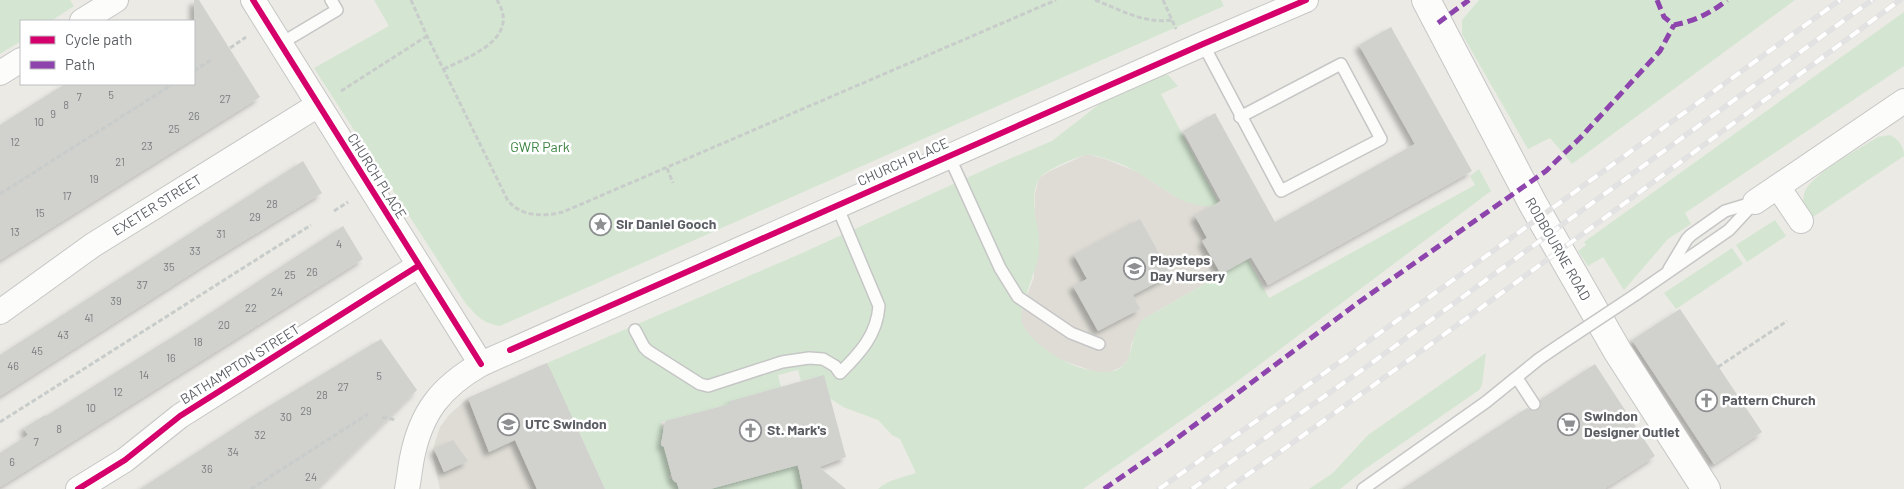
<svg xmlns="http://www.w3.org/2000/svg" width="1904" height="489" viewBox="0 0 1904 489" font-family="Barlow,sans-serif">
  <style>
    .education { fill: #dedcd5 }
    .green { fill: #d4e6d2 }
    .building { fill: #d1d1ce; filter: url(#shadow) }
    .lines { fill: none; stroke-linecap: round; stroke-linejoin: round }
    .service-casing { stroke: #c6c6c6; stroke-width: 14 }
    .minor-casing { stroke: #c6c6c6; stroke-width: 26 }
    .secondary-casing { stroke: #c6c6c6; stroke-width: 30 }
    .path { stroke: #c8ccca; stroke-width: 3; stroke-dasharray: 5 2.5; stroke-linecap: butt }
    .service { stroke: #fcfcfb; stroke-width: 11 }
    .minor { stroke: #fcfcfb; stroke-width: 24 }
    .secondary { stroke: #fcfcfb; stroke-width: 28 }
    .rail-casing { stroke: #e2e2e2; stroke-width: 5.5 }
    .rail { stroke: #fff; stroke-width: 4; stroke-dasharray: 11; stroke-linecap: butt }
    .service-bridge-casing { stroke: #c6c6c6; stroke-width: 14; stroke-linecap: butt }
    .service-bridge { stroke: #fcfcfb; stroke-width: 11 }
    .quiet { stroke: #8e44ad; stroke-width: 5; stroke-dasharray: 10 5; stroke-linecap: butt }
    .cycleway-casing { stroke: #fff; stroke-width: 9 }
    .cycleway { stroke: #d6006c; stroke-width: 6 }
    .labels { text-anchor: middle; stroke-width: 5; stroke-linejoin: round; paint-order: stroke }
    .number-label { font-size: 11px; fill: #7a7c7f }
    .park-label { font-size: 14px; fill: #3a8340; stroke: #fff }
    .street-label { font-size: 14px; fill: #5b5e63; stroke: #fff }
    .poi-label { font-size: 14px; font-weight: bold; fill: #5b5e63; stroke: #fff; text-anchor: start }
  </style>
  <defs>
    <filter id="shadow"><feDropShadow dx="-4.5" dy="4.5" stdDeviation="2.5" flood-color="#0004"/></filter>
  </defs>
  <rect width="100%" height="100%" fill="#ebeae5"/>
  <g class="education">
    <path d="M 1087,154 L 1105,159 L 1140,173 L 1171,194 L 1186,201 L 1219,203 L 1248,259 L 1142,320 L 1131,345 L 1129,358 L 1123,366 L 1110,372 L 1098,373 L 1059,359 L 1043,349 L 1028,335 L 1021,322 L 1021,311 L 1034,277 L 1035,194 L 1039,178 L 1048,172 Z"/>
    <path d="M 547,363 L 605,489 L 440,489 L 432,452 L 440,427 L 449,415 L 468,398 Z"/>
  </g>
  <g class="green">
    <path d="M 0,0 L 70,0 L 74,6 L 51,21 L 21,21 L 21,41 L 0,54 Z"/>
    <path d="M 374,0 L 1221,0 L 1224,6 L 500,326 C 483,323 478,317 466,304 L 314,68 L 389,26 Z"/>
    <path d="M 1479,0 L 1795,0 L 1572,164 L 1550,138 L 1528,149 L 1462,34 L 1462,20 Z"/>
    <path d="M 1904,12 L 1904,66 L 1685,213 L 1691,224 L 1668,239 L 1624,290 L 1603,257 L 1588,266 L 1578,251 L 1586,245 L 1584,242 Z"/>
    <path d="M 1159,73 L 1168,75 L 1178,86 L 1161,94 L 1219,203 L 1214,207 C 1204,206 1194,205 1184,201 C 1169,194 1156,183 1142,175 C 1130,167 1114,161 1100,157 C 1096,156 1090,154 1086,155 C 1076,157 1043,171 1039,179 C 1027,200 1041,228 1039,250 C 1038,270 1017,309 1022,323 C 1032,350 1101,388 1124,365 C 1133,356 1131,335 1142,320 L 1248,259 L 1269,298 L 1475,185 L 1470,176 L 1479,169 L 1491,191 L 1231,386 L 1083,489 L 878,489 C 887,480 904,477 916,473 L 900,439 L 892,435 L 878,420 L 843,407 L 825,395 L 815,377 L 801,381 L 798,370 L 778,375 L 781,387 L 730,401 L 730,404 L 661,422 L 666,438 L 661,441 L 661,444 L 664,447 L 671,473 L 669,477 L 671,479 L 675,476 L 679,489 L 605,489 L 547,363 L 800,254 L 995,165 L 1052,141 L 1106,99 Z"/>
    <path d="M 1890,135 C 1899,140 1904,146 1904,156 L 1807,221 C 1805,212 1802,203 1804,194 C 1809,175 1861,148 1878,137 Z"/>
    <path d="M 1775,220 L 1786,236 L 1747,262 L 1736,245 Z"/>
    <path d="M 1732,248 L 1743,264 L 1676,309 L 1664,293 Z"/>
    <path d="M 1486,353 L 1482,385 L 1479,390 L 1365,469 L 1340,489 L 1309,489 L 1333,473 L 1368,435 Z"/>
    <path d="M 794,466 L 799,469 L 803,489 L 710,489 Z"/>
  </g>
  <g class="building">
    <path d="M 194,0 L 199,0 L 260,97 L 0,260 L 0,125 L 65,84 L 194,84 Z"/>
    <path d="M 1391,27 L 1472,171 L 1268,285 L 1251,257 L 1221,274 L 1202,241 L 1207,238 L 1195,216 L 1221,201 L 1183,131 L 1215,113 L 1275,222 L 1415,144 L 1359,45 Z"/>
    <path d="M 303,161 L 322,193 L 211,261 L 0,396 L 0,355 Z"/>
    <path d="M 1140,219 L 1171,275 L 1133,295 L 1140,309 L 1098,331 L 1073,286 L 1087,279 L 1074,255 Z"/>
    <path d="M 343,226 L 363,259 L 0,487 L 0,453 L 28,435 L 24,428 L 45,415 L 46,416 L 195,323 Z"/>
    <path d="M 1680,309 L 1762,432 L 1714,464 L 1632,340 Z"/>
    <path d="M 381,339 L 417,390 L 317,489 L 140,489 L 256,414 Z"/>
    <path d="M 547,363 L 553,375 L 605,489 L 537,489 L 515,440 L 489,452 L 468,398 Z"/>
    <path d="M 1595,364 L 1655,456 L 1604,489 L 1402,489 L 1527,408 L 1534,411 L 1538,410 L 1541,404 L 1540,400 Z"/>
    <path d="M 824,375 L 846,457 L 819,467 L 846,489 L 803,489 L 798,465 L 710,489 L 679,489 L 677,483 L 673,480 L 664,447 L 661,445 L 665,421 L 730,404 L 730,401 Z"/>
    <path d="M 453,440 L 468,461 L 444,472 L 434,449 Z"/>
  </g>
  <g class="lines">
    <defs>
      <g id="service">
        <path d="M 280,44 L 337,10 L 331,0"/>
        <path d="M 1203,44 L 1281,191 L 1381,139 L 1341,64 L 1240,117"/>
        <path d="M 949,156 L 1000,268 L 1018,297 L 1071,333 L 1099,344"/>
        <path d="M 1669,269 L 1687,239 L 1691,235 L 1725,211 L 1755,202"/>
        <path d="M 1635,295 L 1729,230 L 1755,202"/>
        <path d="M 635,330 L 644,347 L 648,351 L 700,384 L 708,386 L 782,362 L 809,358 L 823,359 L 835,366 L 840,373 C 860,353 877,335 879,306 L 837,206"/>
        <path d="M 1517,378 L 1534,404"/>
        <path d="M 1363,489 L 1486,402 L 1539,359 L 1561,344"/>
      </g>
      <g id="minor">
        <path d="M 253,0 L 481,364"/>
        <path d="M 82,21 L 116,0"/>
        <path d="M 0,73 L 21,60"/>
        <path d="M 1778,187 L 1801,221"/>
        <path d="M 1755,202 L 1904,101"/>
        <path d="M 0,312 L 93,245 L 318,105"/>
        <path d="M 78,489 L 125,460 L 180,416 L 418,266"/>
        <path d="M 407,489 C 409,479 410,468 412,458 C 421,412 441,387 481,364 L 1203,44 L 1306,0"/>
      </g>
      <path id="secondary" d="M 1426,0 L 1533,204 L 1618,352 L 1706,489"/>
    </defs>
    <use href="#service" class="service-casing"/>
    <use href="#minor" class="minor-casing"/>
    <use href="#secondary" class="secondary-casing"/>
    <g class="path">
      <path d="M 411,0 L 427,36 L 507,199 C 519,217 544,217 563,212 L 1056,0"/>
      <path d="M 1095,0 C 1121,10 1144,24 1172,20"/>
      <path d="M 1163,0 L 1176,29"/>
      <path d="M 230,48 L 246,37"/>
      <path d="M 444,69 C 471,56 521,38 497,0"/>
      <path d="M 194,71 L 212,59"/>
      <path d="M 341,91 L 427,36"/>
      <path d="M 667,168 L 673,183"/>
      <path d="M 0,194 L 173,84"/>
      <path d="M 334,211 L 348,202"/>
      <path d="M 1718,367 L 1787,321"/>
      <path d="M 382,417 L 396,420"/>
      <path d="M 0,422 L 311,225"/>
      <path d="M 251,489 L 368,414"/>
    </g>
    <use href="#service" class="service"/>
    <use href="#minor" class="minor"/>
    <use href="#secondary" class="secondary"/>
    <defs>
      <g id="rail">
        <path d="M 1159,489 L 1312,382 L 1840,0"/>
        <path d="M 1192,489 L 1362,370 L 1872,0"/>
        <path d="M 1227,489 C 1454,330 1677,165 1900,0"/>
      </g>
    </defs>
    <use href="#rail" class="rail-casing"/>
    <use href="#rail" class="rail"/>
    <defs>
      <path id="service-bridge" d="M 1561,344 L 1635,295"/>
    </defs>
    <use href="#service-bridge" class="service-bridge-casing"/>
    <use href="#service-bridge" class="service-bridge"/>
    <g class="quiet">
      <path d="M 1657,0 L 1664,17 L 1674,25 C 1695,21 1711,13 1727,0"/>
      <path d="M 1438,23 L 1469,0"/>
      <path d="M 1104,489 L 1168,445 L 1359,302 L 1546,171 L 1580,138 L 1660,51 L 1674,25"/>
    </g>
    <defs>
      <g id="cycleway">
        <path d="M 253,0 L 481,364"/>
        <path d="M 510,350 L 1203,44 L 1306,0"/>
        <path d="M 78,489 L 125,460 L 180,416 L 418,266"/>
      </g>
    </defs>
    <use href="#cycleway" class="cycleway-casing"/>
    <use href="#cycleway" class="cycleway"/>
  </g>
  <defs>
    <symbol id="sight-ring" viewBox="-11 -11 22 22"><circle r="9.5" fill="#fff" stroke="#8d8f90" stroke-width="1.5"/><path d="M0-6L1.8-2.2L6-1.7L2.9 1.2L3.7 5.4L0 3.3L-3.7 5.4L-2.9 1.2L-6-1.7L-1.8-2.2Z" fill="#8d8f90"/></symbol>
    <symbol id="school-ring" viewBox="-11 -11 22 22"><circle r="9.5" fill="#fff" stroke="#8d8f90" stroke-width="1.5"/><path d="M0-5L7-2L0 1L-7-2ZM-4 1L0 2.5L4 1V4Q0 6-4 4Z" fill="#8d8f90"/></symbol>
    <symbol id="church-ring" viewBox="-11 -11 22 22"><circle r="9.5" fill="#fff" stroke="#8d8f90" stroke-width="1.5"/><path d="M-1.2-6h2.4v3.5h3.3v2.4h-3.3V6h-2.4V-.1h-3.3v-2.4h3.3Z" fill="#8d8f90"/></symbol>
    <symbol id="supermarket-ring" viewBox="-11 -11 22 22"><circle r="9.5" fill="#fff" stroke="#8d8f90" stroke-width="1.5"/><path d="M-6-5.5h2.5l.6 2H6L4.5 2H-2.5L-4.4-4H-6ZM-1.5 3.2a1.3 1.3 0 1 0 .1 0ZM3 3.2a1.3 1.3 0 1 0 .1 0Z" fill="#8d8f90"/></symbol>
  </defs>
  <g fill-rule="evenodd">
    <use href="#sight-ring" x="588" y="212" width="25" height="25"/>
    <use href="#school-ring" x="1122" y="256" width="25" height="25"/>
    <use href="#church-ring" x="1694" y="388" width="25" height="25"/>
    <use href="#school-ring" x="496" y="412" width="25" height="25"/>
    <use href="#supermarket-ring" x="1556" y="412" width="25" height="25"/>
    <use href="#church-ring" x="738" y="418" width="25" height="25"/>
  </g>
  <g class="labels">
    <g class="number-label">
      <text x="111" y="99">5</text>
      <text x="79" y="101">7</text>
      <text x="225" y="103">27</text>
      <text x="66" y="109">8</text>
      <text x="53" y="118">9</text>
      <text x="194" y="120">26</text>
      <text x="39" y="126">10</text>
      <text x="174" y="133">25</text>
      <text x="15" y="146">12</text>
      <text x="147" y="150">23</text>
      <text x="120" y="166">21</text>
      <text x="94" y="183">19</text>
      <text x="67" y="200">17</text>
      <text x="272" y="208">28</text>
      <text x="40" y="217">15</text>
      <text x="255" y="221">29</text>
      <text x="15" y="236">13</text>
      <text x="221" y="238">31</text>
      <text x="339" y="248">4</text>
      <text x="195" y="255">33</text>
      <text x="169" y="271">35</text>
      <text x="312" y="276">26</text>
      <text x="290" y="279">25</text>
      <text x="142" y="289">37</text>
      <text x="277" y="296">24</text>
      <text x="116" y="305">39</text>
      <text x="251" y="312">22</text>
      <text x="89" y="322">41</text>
      <text x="224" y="329">20</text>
      <text x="63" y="339">43</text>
      <text x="198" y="346">18</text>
      <text x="37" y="355">45</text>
      <text x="171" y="362">16</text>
      <text x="13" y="370">46</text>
      <text x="144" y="379">14</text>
      <text x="379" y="380">5</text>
      <text x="343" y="391">27</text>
      <text x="118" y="396">12</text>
      <text x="322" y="399">28</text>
      <text x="91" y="412">10</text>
      <text x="306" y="415">29</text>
      <text x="286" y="421">30</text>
      <text x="59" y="433">8</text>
      <text x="260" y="439">32</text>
      <text x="36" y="446">7</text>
      <text x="233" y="456">34</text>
      <text x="12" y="466">6</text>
      <text x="207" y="473">36</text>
      <text x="311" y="481">24</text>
    </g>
    <g class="park-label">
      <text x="540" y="152">GWR Park</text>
    </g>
    <g class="street-label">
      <text transform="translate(903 162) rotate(-24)" y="5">CHURCH PLACE</text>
      <text transform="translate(377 176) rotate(58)" y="5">CHURCH PLACE</text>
      <text transform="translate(157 205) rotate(-32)" y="5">EXETER STREET</text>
      <text transform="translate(1558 249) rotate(60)" y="5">RODBOURNE ROAD</text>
      <text transform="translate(240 364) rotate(-32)" y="5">BATHAMPTON STREET</text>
    </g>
    <g class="poi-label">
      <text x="616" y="229">Sir Daniel Gooch</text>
      <text x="1150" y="265">Playsteps<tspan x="1150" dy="16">Day Nursery</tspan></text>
      <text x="1722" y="405">Pattern Church</text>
      <text x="1584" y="421">Swindon<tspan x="1584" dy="16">Designer Outlet</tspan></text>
      <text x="525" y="429">UTC Swindon</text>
      <text x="767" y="435">St. Mark's</text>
    </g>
  </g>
  <rect x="20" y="20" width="175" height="65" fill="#ffffff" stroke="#bdbfc1"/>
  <rect x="30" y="36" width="25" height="8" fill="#d6006c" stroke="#bdbfc1"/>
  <text x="65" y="45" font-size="15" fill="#5b5e63">Cycle path</text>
  <rect x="30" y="61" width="25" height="8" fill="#8e44ad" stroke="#bdbfc1"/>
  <text x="65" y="70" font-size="15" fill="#5b5e63">Path</text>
</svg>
